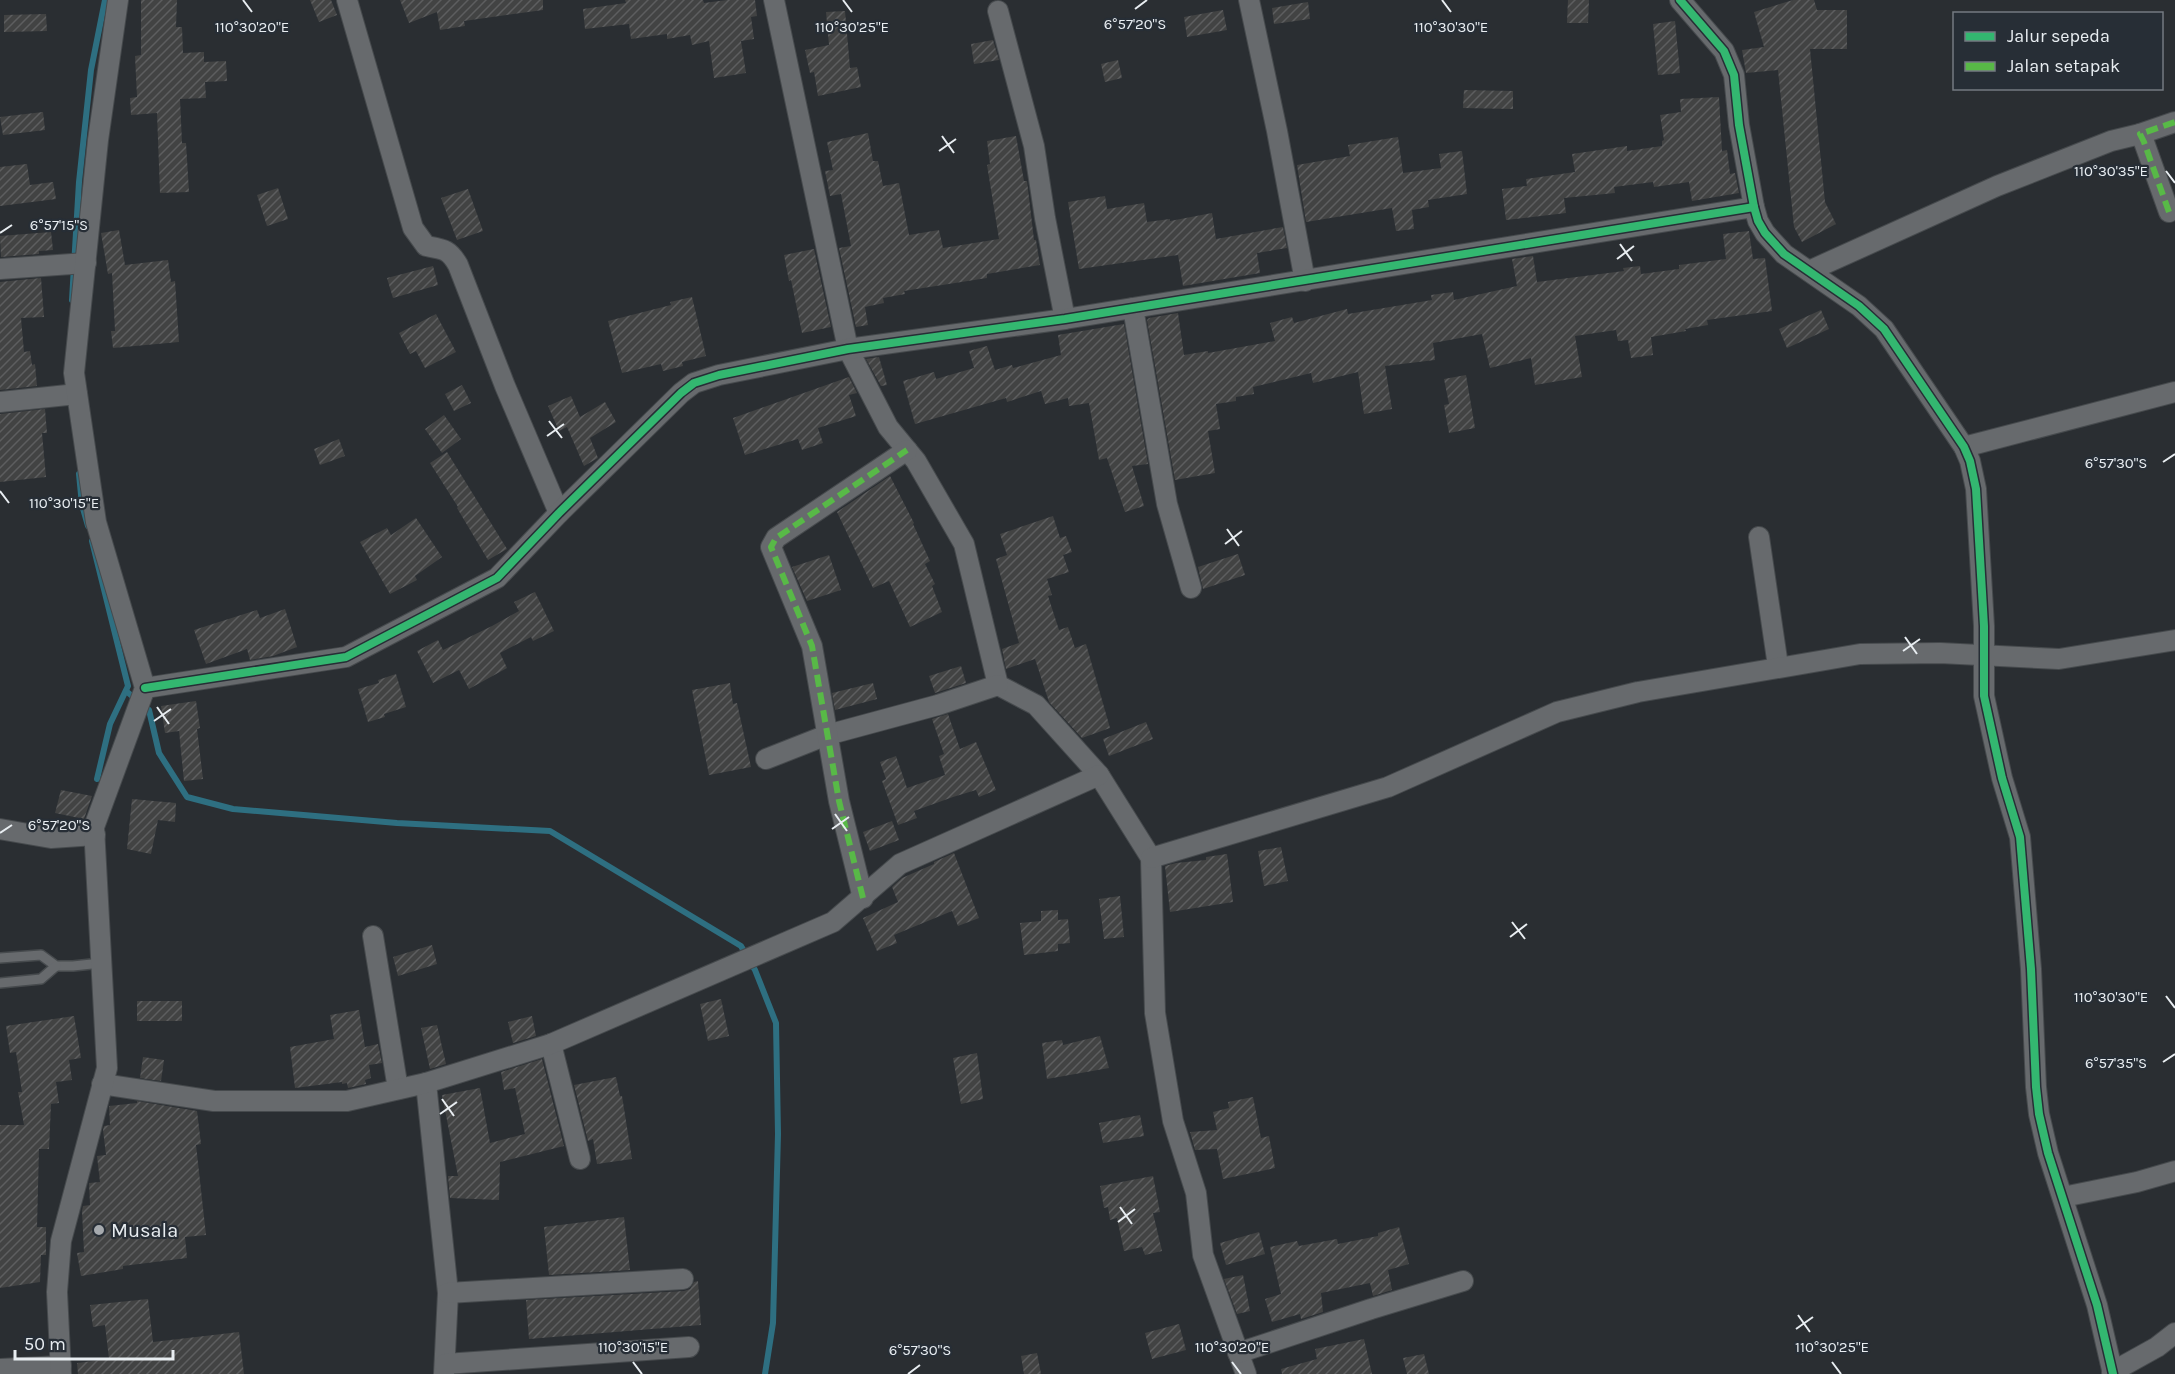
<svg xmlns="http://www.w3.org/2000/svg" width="2175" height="1374" viewBox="0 0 2175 1374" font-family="Karla,sans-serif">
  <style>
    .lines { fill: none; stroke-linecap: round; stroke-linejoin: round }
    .stream { stroke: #2e6f81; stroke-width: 6 }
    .building { fill: url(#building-hatch) }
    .service-casing { stroke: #464a4d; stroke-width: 12 }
    .minor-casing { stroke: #464a4d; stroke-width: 22 }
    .service { stroke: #676a6d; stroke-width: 9 }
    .minor { stroke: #676a6d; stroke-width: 20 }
    .quiet { stroke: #58b947; stroke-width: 6; stroke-dasharray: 12 6; stroke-linecap: butt }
    .cycleway-casing { stroke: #272e36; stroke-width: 11 }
    .cycleway { stroke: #33b770; stroke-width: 8 }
    .ticks { fill: none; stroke: #e8edf1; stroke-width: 2 }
    .poi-dot { fill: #a6aaae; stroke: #272e36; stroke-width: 2 }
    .labels { text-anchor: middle; stroke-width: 4.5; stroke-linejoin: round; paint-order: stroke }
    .poi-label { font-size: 20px; fill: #e8edf1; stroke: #272e36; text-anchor: start }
    .ticks-label { font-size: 15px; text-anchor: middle; fill: #e8edf1; stroke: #272e36; stroke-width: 4.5; stroke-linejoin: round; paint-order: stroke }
  </style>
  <defs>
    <pattern id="building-hatch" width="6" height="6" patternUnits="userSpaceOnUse" patternTransform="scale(1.5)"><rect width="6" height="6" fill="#424343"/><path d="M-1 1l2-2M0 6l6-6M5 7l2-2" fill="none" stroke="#5d5e5f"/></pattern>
  </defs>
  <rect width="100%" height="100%" fill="#2a2e32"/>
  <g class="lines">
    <g class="stream">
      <path d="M 72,300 L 79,182 L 91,70 L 105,0"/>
      <path d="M 79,474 L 82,505 L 88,526"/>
      <path d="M 92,541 L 128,686 L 110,724 L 97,779"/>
      <path d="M 126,691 L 149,710 L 159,753 L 187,797 L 233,809 L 397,823 L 550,831 L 741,946 L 755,970 L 776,1023 L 778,1134 L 773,1323 L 765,1374"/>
    </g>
  </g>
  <g class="building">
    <path d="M 141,0 L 177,0 L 176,27 L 182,27 L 183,53 L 204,52 L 204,62 L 226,61 L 227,81 L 205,82 L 206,98 L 180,99 L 182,143 L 186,143 L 189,192 L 160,193 L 157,113 L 131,115 L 130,98 L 137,97 L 135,56 L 141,55 Z"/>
    <path d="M 310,0 L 331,0 L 337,15 L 319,22 Z"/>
    <path d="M 400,0 L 543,0 L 543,10 L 464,21 L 465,26 L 440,30 L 437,12 L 409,23 Z"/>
    <path d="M 625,0 L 703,0 L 704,3 L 727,0 L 755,0 L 757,16 L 751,17 L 754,39 L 741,41 L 746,73 L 714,78 L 709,41 L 692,45 L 690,35 L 667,39 L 667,34 L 631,39 L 629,24 L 585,29 L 583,9 L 626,3 Z"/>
    <path d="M 1568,0 L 1589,0 L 1588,23 L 1567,23 Z"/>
    <path d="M 1793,0 L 1814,0 L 1817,10 L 1847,10 L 1847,49 L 1810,49 L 1825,202 L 1836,224 L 1802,242 L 1794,227 L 1778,70 L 1746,73 L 1742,50 L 1764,47 L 1754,12 Z"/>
    <path d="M 1308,2 L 1310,19 L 1274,24 L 1272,8 Z"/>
    <path d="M 1223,10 L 1227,30 L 1187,37 L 1184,17 Z"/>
    <path d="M 845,11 L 850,68 L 857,67 L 861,87 L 818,96 L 814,72 L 810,73 L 805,50 L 829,45 L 826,12 Z"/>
    <path d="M 46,14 L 47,31 L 4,32 L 4,15 Z"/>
    <path d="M 1675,21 L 1680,73 L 1658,75 L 1653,24 Z"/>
    <path d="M 993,40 L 999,60 L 974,64 L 971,44 Z"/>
    <path d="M 1118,60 L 1122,78 L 1105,82 L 1101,64 Z"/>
    <path d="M 1464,90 L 1513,91 L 1513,109 L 1463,108 Z"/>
    <path d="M 1719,97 L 1722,151 L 1727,150 L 1730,174 L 1735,173 L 1739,193 L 1692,201 L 1689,182 L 1654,187 L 1653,182 L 1614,187 L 1615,193 L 1564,198 L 1566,213 L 1506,220 L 1502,189 L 1527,186 L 1526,179 L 1575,172 L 1572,154 L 1627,146 L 1627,151 L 1662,146 L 1662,141 L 1664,140 L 1660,115 L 1681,112 L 1680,99 Z"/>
    <path d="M 43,112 L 45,130 L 3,135 L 0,117 Z"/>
    <path d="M 868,133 L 873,161 L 878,161 L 883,186 L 899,183 L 909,235 L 939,230 L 943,248 L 999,239 L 987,165 L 990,164 L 987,141 L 1016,136 L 1024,181 L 1027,181 L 1034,240 L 1036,240 L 1040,265 L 987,274 L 987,278 L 904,291 L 905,294 L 883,298 L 884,303 L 865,307 L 868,325 L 856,327 L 839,248 L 851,246 L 841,194 L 830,196 L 825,171 L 833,170 L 827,142 Z"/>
    <path d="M 1398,137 L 1403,173 L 1441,168 L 1439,154 L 1462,151 L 1467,194 L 1428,200 L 1429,207 L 1412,210 L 1414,229 L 1396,231 L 1392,208 L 1306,222 L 1297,165 L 1350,156 L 1348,145 Z"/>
    <path d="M 27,164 L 30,185 L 53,182 L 56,199 L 0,206 L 0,167 Z"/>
    <path d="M 278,188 L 288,219 L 267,226 L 257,195 Z"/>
    <path d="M 468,189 L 483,231 L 457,240 L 441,198 Z"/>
    <path d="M 1105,196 L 1107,209 L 1144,203 L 1147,222 L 1170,219 L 1170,221 L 1212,213 L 1216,239 L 1283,227 L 1287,248 L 1257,253 L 1260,273 L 1183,286 L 1178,255 L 1079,269 L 1068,202 Z"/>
    <path d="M 119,230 L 125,265 L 168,260 L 171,282 L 175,281 L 179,342 L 113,348 L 111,331 L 115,331 L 112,273 L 108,274 L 101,233 Z"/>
    <path d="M 1749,231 L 1753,259 L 1765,258 L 1772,311 L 1707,320 L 1708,325 L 1685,329 L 1686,331 L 1651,337 L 1653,355 L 1631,358 L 1628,340 L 1618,341 L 1616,330 L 1575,336 L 1582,377 L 1535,385 L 1531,358 L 1490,368 L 1482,334 L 1433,343 L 1435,360 L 1385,366 L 1392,409 L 1364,414 L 1358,372 L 1313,383 L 1311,373 L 1253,387 L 1254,394 L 1236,397 L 1236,401 L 1216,404 L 1220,429 L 1208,431 L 1215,473 L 1175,480 L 1147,320 L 1149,318 L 1178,313 L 1184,355 L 1208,351 L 1208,353 L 1275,341 L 1270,323 L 1292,317 L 1294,323 L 1347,309 L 1348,314 L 1432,300 L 1431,295 L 1453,292 L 1454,300 L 1517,286 L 1512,259 L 1533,256 L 1537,282 L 1624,271 L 1623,268 L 1640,266 L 1641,274 L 1679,269 L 1679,265 L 1726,259 L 1723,234 Z"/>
    <path d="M 51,232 L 53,250 L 39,251 L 39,254 L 1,257 L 0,236 Z"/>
    <path d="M 814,249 L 831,327 L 802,333 L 791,280 L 789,281 L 784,255 Z"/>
    <path d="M 433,266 L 438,285 L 393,298 L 387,278 Z"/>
    <path d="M 41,278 L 44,317 L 21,318 L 24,352 L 30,351 L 32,365 L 35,364 L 37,386 L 0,390 L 0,282 Z"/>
    <path d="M 692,297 L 706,356 L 682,362 L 683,366 L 663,371 L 661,364 L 622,373 L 608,321 L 671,305 L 670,302 Z"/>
    <path d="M 1821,310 L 1829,329 L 1787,348 L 1779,329 Z"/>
    <path d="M 436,314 L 456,352 L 425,368 L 416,351 L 410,354 L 399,333 Z"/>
    <path d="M 1124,324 L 1148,464 L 1132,466 L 1144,506 L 1125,512 L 1107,458 L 1099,460 L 1089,403 L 1069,406 L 1068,398 L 1045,404 L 1041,391 L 1007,402 L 1006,398 L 915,424 L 903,381 L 934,372 L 936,379 L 974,368 L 969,351 L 987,346 L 995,370 L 1012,365 L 1013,368 L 1061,355 L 1058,335 Z"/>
    <path d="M 879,357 L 887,385 L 881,386 L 866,359 Z"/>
    <path d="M 1466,375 L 1475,428 L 1449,433 L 1444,405 L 1449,404 L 1444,379 Z"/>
    <path d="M 849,377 L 857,393 L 849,395 L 856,416 L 818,428 L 823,443 L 802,450 L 798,439 L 745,455 L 733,418 Z"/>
    <path d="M 462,385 L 471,403 L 454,411 L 445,394 Z"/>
    <path d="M 571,396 L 580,417 L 605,402 L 616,422 L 590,438 L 598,458 L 584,466 L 567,427 L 559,431 L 548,406 Z"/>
    <path d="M 45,409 L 47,433 L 42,433 L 46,477 L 0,482 L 0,414 Z"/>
    <path d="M 444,415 L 461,439 L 442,453 L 425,429 Z"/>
    <path d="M 339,439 L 345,456 L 320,465 L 314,449 Z"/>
    <path d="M 447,452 L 507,549 L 488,560 L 457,508 L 458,507 L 430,463 Z"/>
    <path d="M 890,476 L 914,523 L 913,524 L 930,561 L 925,564 L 935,584 L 932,586 L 942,612 L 910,627 L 889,581 L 873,588 L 837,512 Z"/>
    <path d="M 1053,516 L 1060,538 L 1066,536 L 1072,552 L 1063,555 L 1069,572 L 1047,579 L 1052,595 L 1048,596 L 1059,630 L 1068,627 L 1075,648 L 1086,644 L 1110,728 L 1082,738 L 1049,702 L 1035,659 L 1006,669 L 1002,649 L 1019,643 L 996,559 L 1007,555 L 1000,534 Z"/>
    <path d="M 416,518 L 442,557 L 415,576 L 417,580 L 390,594 L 360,542 L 387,528 L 391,535 Z"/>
    <path d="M 1238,554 L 1245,575 L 1203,589 L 1198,567 Z"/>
    <path d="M 829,555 L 841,590 L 807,601 L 792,567 Z"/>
    <path d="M 535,592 L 554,631 L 533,641 L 531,637 L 500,653 L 507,668 L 469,689 L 459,670 L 433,683 L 417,651 L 438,640 L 443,650 L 492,626 L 519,611 L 514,602 Z"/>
    <path d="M 285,609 L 297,647 L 273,656 L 250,660 L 247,649 L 206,664 L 194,630 L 257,610 L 260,618 Z"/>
    <path d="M 961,666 L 966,683 L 935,693 L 929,676 Z"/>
    <path d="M 396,674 L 406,707 L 384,714 L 385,717 L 368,722 L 358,689 L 379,683 L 378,680 Z"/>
    <path d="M 730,683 L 733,704 L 737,703 L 751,767 L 709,775 L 692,690 Z"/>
    <path d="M 873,683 L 877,699 L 835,710 L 832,693 Z"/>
    <path d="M 196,701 L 200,728 L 197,729 L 203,779 L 184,781 L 179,731 L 165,733 L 161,706 Z"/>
    <path d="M 948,714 L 960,749 L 976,742 L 996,790 L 979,797 L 976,790 L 953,797 L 914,811 L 917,818 L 898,825 L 882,781 L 886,779 L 880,762 L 896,756 L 907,788 L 945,775 L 939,756 L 944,754 L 932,719 Z"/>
    <path d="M 1146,722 L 1153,739 L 1109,756 L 1103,739 Z"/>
    <path d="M 61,790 L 92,796 L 84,819 L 55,813 Z"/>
    <path d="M 132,799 L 176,803 L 175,822 L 158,820 L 151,854 L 127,849 Z"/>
    <path d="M 892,821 L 899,840 L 870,851 L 863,832 Z"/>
    <path d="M 1281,847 L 1288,881 L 1264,886 L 1258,851 Z"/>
    <path d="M 954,853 L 979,918 L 958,926 L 952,911 L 894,935 L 897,943 L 877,951 L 863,918 L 898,902 L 892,887 L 902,878 L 934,864 L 934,862 Z"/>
    <path d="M 1227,854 L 1233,902 L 1170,912 L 1165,866 L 1176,863 L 1206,860 L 1206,857 Z"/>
    <path d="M 1120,896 L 1124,937 L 1104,939 L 1099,899 Z"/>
    <path d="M 1058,910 L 1058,920 L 1068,919 L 1070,943 L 1058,944 L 1058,951 L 1024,955 L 1020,923 L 1041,921 L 1041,911 Z"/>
    <path d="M 432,945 L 437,964 L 398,976 L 393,957 Z"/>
    <path d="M 721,999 L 729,1036 L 708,1041 L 700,1004 Z"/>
    <rect x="137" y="1001" width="45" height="20"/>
    <path d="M 359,1010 L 365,1047 L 378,1044 L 382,1063 L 369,1065 L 371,1078 L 365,1080 L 366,1084 L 348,1088 L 347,1083 L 342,1084 L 342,1082 L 295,1088 L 290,1047 L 334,1039 L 330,1015 Z"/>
    <path d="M 74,1016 L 81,1058 L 69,1060 L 72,1080 L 56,1082 L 59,1103 L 51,1104 L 49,1149 L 39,1149 L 37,1227 L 46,1227 L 46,1255 L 41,1255 L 40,1282 L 0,1288 L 0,1125 L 24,1125 L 18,1092 L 22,1092 L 16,1052 L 10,1053 L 6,1026 Z"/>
    <path d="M 532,1016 L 536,1036 L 513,1043 L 508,1022 Z"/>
    <path d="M 437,1025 L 446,1064 L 430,1069 L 421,1028 Z"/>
    <path d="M 1100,1036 L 1109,1068 L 1047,1079 L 1042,1043 L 1062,1040 L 1063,1045 Z"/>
    <path d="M 977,1053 L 983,1099 L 961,1104 L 953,1058 Z"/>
    <path d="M 143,1057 L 164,1060 L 161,1081 L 140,1078 Z"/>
    <path d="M 542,1059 L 564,1146 L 500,1162 L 499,1200 L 450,1198 L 448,1176 L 458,1176 L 442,1095 L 480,1088 L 490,1143 L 525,1134 L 515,1088 L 504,1090 L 501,1072 Z"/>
    <path d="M 616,1077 L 620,1096 L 622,1096 L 632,1159 L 597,1164 L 593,1139 L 588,1141 L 574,1085 Z"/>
    <path d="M 1253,1097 L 1261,1138 L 1269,1136 L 1275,1168 L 1223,1179 L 1217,1149 L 1195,1150 L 1190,1132 L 1217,1130 L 1213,1112 L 1229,1108 L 1228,1102 Z"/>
    <path d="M 137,1101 L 197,1111 L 201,1144 L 196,1145 L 206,1235 L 185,1237 L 187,1258 L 123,1266 L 123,1269 L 81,1276 L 77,1253 L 84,1252 L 82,1211 L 83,1206 L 90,1205 L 89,1183 L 100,1182 L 97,1156 L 106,1155 L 103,1130 L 104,1126 L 110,1125 L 109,1106 L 137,1103 Z"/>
    <path d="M 1140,1115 L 1144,1136 L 1103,1143 L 1099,1123 Z"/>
    <path d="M 1153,1176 L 1160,1212 L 1153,1213 L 1162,1251 L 1145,1255 L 1142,1247 L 1124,1251 L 1117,1218 L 1110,1220 L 1108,1207 L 1104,1208 L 1100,1186 Z"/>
    <path d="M 624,1217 L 630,1270 L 549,1275 L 544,1227 Z"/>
    <path d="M 1399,1227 L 1409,1264 L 1388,1270 L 1392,1290 L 1373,1296 L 1370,1283 L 1321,1293 L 1323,1312 L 1301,1319 L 1300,1314 L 1272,1322 L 1265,1299 L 1281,1294 L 1270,1247 L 1297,1241 L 1299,1246 L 1337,1239 L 1338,1244 L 1378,1236 L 1378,1233 Z"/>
    <path d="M 1259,1232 L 1265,1254 L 1226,1265 L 1220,1243 Z"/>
    <path d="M 1243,1275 L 1250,1311 L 1237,1314 L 1224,1279 Z"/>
    <path d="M 698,1281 L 701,1325 L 529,1339 L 526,1300 L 684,1291 L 690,1289 L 694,1282 Z"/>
    <path d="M 148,1299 L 153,1342 L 239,1332 L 244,1374 L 78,1374 L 77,1363 L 109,1359 L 105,1325 L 93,1327 L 90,1305 Z"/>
    <path d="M 1179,1324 L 1186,1350 L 1152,1359 L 1145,1333 Z"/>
    <path d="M 1364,1339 L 1372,1374 L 1282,1374 L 1281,1369 L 1317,1359 L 1315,1349 Z"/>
    <path d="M 1037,1353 L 1041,1374 L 1024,1374 L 1021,1356 Z"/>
    <path d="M 1424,1354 L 1429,1374 L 1407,1374 L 1403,1358 Z"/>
  </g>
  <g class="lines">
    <defs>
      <g id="service">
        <path d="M 0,958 L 41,955 L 56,966 L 73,966 L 101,963"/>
        <path d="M 0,983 L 41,979 L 56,966"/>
      </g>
      <g id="minor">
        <path d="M 347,0 L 413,228 L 426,246 C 443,249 449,249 458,265 L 505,386 L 559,513"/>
        <path d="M 774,0 L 848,349 L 888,427 L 916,461 L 964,544 L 998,685 L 1036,705 L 1099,775 L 1151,858 L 1155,1013 L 1173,1121 L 1196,1193 L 1203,1255 L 1246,1374"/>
        <path d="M 1249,0 L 1277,131 L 1305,281"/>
        <path d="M 1680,0 L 1724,51 L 1734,75 L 1739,125 L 1754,207 L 1758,221 L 1765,233 L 1784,254 L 1859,306 L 1884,329 L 1964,447 L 1970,461 L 1976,489 L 1984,626 L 1984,696 L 2002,778 L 2020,837 L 2031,969 L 2036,1087 L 2039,1114 L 2048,1153 L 2097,1305 L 2113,1374"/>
        <path d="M 998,11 L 1034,146 L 1045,218 L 1065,319"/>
        <path d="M 2140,134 L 2144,142 L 2169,212"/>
        <path d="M 0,269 L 86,263"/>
        <path d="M 1809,271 L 1997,186 L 2111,141 L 2140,134 L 2175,122"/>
        <path d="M 1133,308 L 1167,504 L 1191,588"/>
        <path d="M 0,402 L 77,394"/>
        <path d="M 1964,447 L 2175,392"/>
        <path d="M 1759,537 L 1778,666"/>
        <path d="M 145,688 L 346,657 L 497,578 L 559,513 L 681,393 L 694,383 L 719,375 L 848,349 L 1065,319 L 1754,207"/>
        <path d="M 766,759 L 827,735 L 938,705 L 998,685"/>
        <path d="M 0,829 L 51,838 L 95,835"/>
        <path d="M 1151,858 L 1388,787 L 1557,712 L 1638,692 L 1860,654 L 1940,653 L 2059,659 L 2175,640"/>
        <path d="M 863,898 L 839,801 L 812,646 L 771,547 L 776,538 L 907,450"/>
        <path d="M 373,936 L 398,1089"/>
        <path d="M 551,1044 L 580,1159"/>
        <path d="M 426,1083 L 448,1293 L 444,1374"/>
        <path d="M 102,1084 L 214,1101 L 347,1101 L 426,1083 L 551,1044 L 833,922 L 900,864 L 1099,775"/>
        <path d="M 2063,1197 L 2137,1182 L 2175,1171"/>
        <path d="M 448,1293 L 683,1279"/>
        <path d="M 1238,1353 L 1371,1309 L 1463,1281"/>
        <path d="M 445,1364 L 689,1347"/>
        <path d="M 0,1369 L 61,1366"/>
        <path d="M 2112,1372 L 2157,1347 L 2175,1333"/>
        <path d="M 61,1374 L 57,1292 L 61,1241 L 107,1068 L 94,827 L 145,688 L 96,522 L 74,373 L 98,140 L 118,0"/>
      </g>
    </defs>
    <use href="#service" class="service-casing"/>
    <use href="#minor" class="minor-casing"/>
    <use href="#service" class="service"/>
    <use href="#minor" class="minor"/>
    <g class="quiet">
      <path d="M 2169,212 L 2144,142 L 2140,134 L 2175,122"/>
      <path d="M 863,898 L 839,801 L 812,646 L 771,547 L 776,538 L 907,450"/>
    </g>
    <defs>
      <g id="cycleway">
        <path d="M 1680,0 L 1724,51 L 1734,75 L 1739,125 L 1754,207 L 1758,221 L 1765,233 L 1784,254 L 1859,306 L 1884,329 L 1964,447 L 1970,461 L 1976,489 L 1984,626 L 1984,696 L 2002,778 L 2020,837 L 2031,969 L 2036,1087 L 2039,1114 L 2048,1153 L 2097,1305 L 2113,1374"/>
        <path d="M 145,688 L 346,657 L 497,578 L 559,513 L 681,393 L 694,383 L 719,375 L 848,349 L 1065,319 L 1754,207"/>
      </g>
    </defs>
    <use href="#cycleway" class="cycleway-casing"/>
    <use href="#cycleway" class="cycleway"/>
  </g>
  <path class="ticks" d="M 243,0 L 252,12M 843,0 L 852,12M 1442,0 L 1451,12M 1135,9 L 1147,0M 942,136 L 954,153M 939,151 L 956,139M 2166,171 L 2175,183M 0,233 L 12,225M 1620,244 L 1632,261M 1617,259 L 1634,246M 549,421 L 562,438M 547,436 L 564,424M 2163,462 L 2175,454M 0,491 L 9,503M 1227,529 L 1239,546M 1225,544 L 1242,531M 1905,637 L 1917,654M 1903,651 L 1920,639M 157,707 L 169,724M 154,721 L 171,709M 835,814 L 847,831M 832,829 L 849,817M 0,833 L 12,825M 1512,922 L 1525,939M 1510,937 L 1527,924M 2166,996 L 2175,1008M 2163,1062 L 2175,1054M 442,1099 L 454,1116M 440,1114 L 457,1102M 1120,1207 L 1132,1224M 1118,1222 L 1135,1209M 1798,1315 L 1810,1332M 1796,1329 L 1813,1317M 633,1362 L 642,1374M 1232,1362 L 1241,1374M 1832,1362 L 1841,1374M 908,1374 L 920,1365"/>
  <circle class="poi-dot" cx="99" cy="1230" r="6"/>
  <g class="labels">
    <g class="poi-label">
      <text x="111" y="1237">Musala</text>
    </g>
  </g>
  <g class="ticks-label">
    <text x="1135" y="29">6°57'20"S</text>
    <text x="252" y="32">110°30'20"E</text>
    <text x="852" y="32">110°30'25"E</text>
    <text x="1451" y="32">110°30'30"E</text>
    <text x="2111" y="176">110°30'35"E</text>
    <text x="59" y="230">6°57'15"S</text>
    <text x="2116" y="468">6°57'30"S</text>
    <text x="64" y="508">110°30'15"E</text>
    <text x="59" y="830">6°57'20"S</text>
    <text x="2111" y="1002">110°30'30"E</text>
    <text x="2116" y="1068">6°57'35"S</text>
    <text x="633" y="1352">110°30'15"E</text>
    <text x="1232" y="1352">110°30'20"E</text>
    <text x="1832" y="1352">110°30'25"E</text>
    <text x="920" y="1355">6°57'30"S</text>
  </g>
  <rect x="1953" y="12" width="210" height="78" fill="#272e36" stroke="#747a81" stroke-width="1.5"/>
  <rect x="1965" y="32" width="30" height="9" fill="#33b770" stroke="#747a81" stroke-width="1.5"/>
  <text x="2007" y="42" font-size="18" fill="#e8edf1">Jalur sepeda</text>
  <rect x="1965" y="62" width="30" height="9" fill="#58b947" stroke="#747a81" stroke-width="1.5"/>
  <text x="2007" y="72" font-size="18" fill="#e8edf1">Jalan setapak</text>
  <path d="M15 1350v9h158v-9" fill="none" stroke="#e8edf1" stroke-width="3"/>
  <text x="24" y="1350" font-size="18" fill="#e8edf1" stroke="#272e36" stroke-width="4.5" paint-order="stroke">50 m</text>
</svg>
